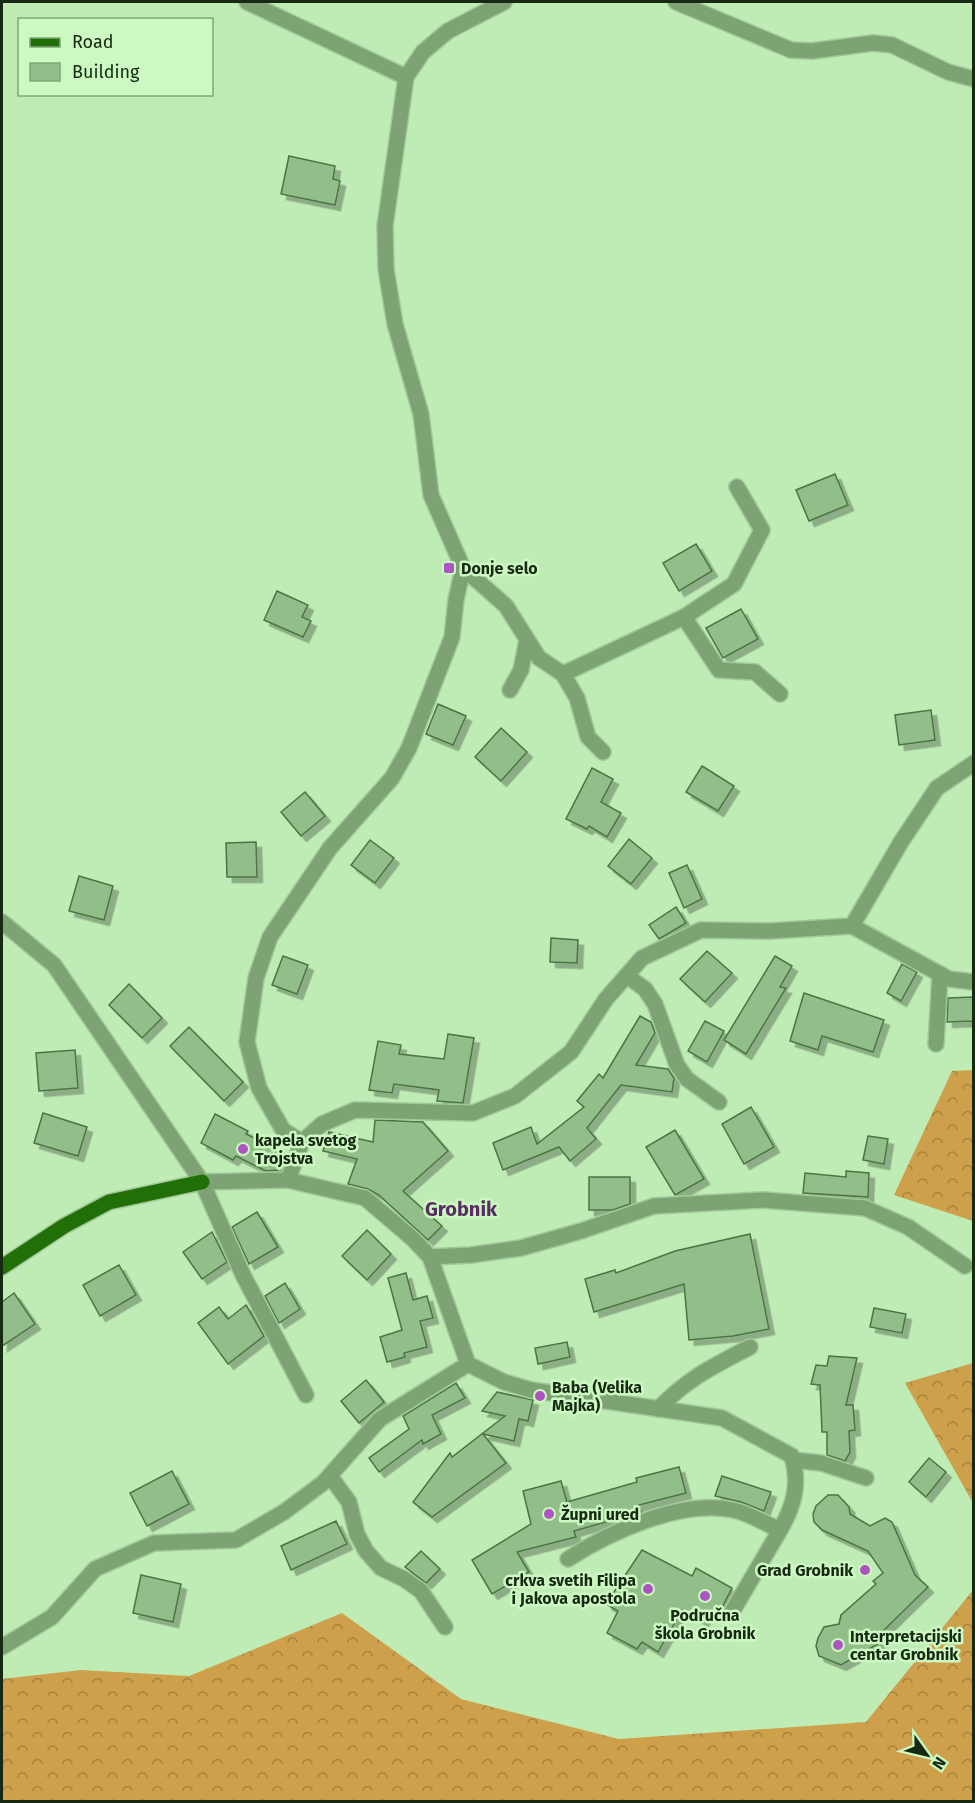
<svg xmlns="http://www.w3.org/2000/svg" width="975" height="1803" viewBox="0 0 975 1803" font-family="'Fira Sans',sans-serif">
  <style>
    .forest { fill: url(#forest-crowns) }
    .building { fill: #92be89; stroke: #4b7442; stroke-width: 1.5; filter: url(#shadow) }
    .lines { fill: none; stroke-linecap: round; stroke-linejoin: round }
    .minor-casing { stroke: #a1c998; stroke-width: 18 }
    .major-casing { stroke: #a1c998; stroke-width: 18 }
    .minor { stroke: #7da374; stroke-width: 15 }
    .major { stroke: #216f07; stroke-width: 15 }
    .poi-dot { fill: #ac54c0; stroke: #cbf9c1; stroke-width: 2 }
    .labels { text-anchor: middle; stroke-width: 5; stroke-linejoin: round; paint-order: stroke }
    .poi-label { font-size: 16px; font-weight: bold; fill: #172813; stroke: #cbf9c1; text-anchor: start }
    .quarter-label { font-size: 20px; font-weight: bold; fill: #592e63; stroke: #cbf9c1 }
  </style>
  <defs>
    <pattern id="forest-crowns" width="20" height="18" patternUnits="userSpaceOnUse" patternTransform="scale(1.5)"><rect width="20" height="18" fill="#cea04b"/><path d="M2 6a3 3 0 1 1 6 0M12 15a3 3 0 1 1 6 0" fill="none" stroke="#a6823d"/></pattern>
    <filter id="shadow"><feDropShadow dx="5.5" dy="5.5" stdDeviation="0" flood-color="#0004"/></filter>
  </defs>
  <rect width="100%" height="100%" fill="#bfecb5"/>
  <g class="forest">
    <path d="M 973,1070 L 974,1070 L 973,1221 L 894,1195 L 952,1071 Z"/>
    <path d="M 973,1363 L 974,1363 L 973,1503 L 905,1383 Z"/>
    <path d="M 973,1590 L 973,1801 L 2,1801 L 2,1679 L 81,1670 L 189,1676 L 342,1613 L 461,1699 L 619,1739 L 866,1722 Z"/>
  </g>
  <g class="building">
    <path d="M 289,156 L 335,166 L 333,179 L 340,181 L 335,205 L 281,194 Z"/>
    <path d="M 835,474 L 848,505 L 809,521 L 796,490 Z"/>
    <path d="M 696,544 L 712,571 L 679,591 L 663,563 Z"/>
    <path d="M 277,591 L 308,605 L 302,617 L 311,621 L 303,637 L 264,620 Z"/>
    <path d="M 741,609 L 758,639 L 723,658 L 706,628 Z"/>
    <path d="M 438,704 L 466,716 L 453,745 L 426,734 Z"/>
    <path d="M 931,710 L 935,740 L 899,745 L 895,715 Z"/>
    <path d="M 501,728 L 527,752 L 501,781 L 475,757 Z"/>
    <path d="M 702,766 L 734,786 L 718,811 L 686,792 Z"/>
    <path d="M 592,768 L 613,779 L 601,802 L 621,813 L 607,837 L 589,826 L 587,829 L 566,819 Z"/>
    <path d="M 305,792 L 325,816 L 301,836 L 281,812 Z"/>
    <path d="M 629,839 L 652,858 L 631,884 L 608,866 Z"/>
    <path d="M 370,840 L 394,858 L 375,883 L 351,865 Z"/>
    <path d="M 256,842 L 257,877 L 227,877 L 226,843 Z"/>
    <path d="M 687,865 L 702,899 L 684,908 L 669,873 Z"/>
    <path d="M 79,876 L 113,886 L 104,920 L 69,911 Z"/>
    <path d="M 676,907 L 686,923 L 659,939 L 649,925 Z"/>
    <path d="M 551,938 L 578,940 L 577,963 L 550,962 Z"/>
    <path d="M 707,951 L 732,973 L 705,1002 L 680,979 Z"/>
    <path d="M 283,956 L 308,965 L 297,994 L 272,985 Z"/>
    <path d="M 775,956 L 792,966 L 780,987 L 786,988 L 746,1054 L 724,1040 Z"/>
    <path d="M 902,964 L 917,972 L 901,1001 L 887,993 Z"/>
    <path d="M 129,984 L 162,1018 L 142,1038 L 109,1005 Z"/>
    <path d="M 804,993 L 884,1020 L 873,1052 L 822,1036 L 818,1050 L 790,1041 Z"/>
    <path d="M 974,997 L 974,1021 L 947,1022 L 948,998 Z"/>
    <path d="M 640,1016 L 651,1022 L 655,1033 L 636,1065 L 668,1069 L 674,1078 L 672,1092 L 621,1085 L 587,1128 L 596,1139 L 570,1161 L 559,1147 L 503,1170 L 493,1143 L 531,1127 L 537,1144 L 584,1107 L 577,1101 L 599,1074 L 603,1078 Z"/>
    <path d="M 705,1021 L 724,1031 L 707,1062 L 688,1051 Z"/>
    <path d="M 189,1027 L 243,1082 L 224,1101 L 170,1046 Z"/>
    <path d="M 448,1034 L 474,1038 L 463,1103 L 437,1101 L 439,1090 L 394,1084 L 392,1093 L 369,1090 L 378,1041 L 401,1045 L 399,1054 L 444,1059 Z"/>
    <path d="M 75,1050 L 78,1088 L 39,1091 L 36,1053 Z"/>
    <path d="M 751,1107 L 774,1147 L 744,1164 L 722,1124 Z"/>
    <path d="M 43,1113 L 87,1127 L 78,1156 L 34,1143 Z"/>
    <path d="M 215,1114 L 248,1131 L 246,1134 L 286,1154 L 278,1170 L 266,1171 L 236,1156 L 233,1160 L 201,1143 Z"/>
    <path d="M 375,1120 L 423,1122 L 448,1151 L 403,1191 L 442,1226 L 428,1240 L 379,1195 L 368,1189 L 348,1184 L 357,1159 L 323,1151 L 329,1132 L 373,1142 Z"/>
    <path d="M 675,1130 L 704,1179 L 675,1195 L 646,1147 Z"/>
    <path d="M 868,1136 L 888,1139 L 884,1164 L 863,1160 Z"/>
    <path d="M 846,1171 L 869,1173 L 868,1197 L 803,1193 L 805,1173 L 846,1177 Z"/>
    <path d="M 589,1177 L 630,1177 L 630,1204 L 613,1210 L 589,1210 Z"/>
    <path d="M 257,1212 L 278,1247 L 249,1264 L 232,1227 Z"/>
    <path d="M 367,1230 L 391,1254 L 367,1280 L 342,1256 Z"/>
    <path d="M 212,1232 L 227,1262 L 202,1279 L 183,1252 Z"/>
    <path d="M 750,1234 L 769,1329 L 733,1336 L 689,1340 L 684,1284 L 594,1312 L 585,1279 L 615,1270 L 616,1273 L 675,1251 Z"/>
    <path d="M 119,1265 L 136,1295 L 100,1316 L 83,1285 Z"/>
    <path d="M 406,1273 L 413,1300 L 427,1296 L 433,1318 L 420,1321 L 427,1347 L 404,1353 L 405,1357 L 387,1362 L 380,1337 L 402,1330 L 388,1278 Z"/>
    <path d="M 285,1283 L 300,1309 L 279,1323 L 265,1296 Z"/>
    <path d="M 14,1293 L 35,1324 L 2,1346 L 2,1302 Z"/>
    <path d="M 246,1305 L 264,1336 L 228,1364 L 198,1323 L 219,1307 L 228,1319 Z"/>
    <path d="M 874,1308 L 906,1314 L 902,1333 L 870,1327 Z"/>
    <path d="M 567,1342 L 570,1357 L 538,1364 L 535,1348 Z"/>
    <path d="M 829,1356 L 857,1358 L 846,1405 L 853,1405 L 855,1430 L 849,1431 L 850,1452 L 845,1461 L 827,1455 L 827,1432 L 822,1432 L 820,1385 L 811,1384 L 816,1365 L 827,1366 Z"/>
    <path d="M 366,1380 L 384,1402 L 359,1423 L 341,1401 Z"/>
    <path d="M 456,1383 L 465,1398 L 432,1415 L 441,1434 L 423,1444 L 422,1440 L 379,1472 L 369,1458 L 409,1429 L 403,1416 Z"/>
    <path d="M 497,1392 L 533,1400 L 528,1421 L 519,1419 L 514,1441 L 483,1434 L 506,1463 L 432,1517 L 413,1502 L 450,1453 L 452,1457 L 505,1416 L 482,1411 Z"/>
    <path d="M 929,1458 L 946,1472 L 926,1497 L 909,1482 Z"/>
    <path d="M 679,1467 L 686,1493 L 639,1505 L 641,1512 L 574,1531 L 576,1537 L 517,1552 L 529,1572 L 492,1594 L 472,1560 L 531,1524 L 523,1491 L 561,1481 L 567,1502 L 637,1482 L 636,1478 Z"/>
    <path d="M 172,1471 L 189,1504 L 147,1526 L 130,1493 Z"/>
    <path d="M 722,1476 L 771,1492 L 764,1511 L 741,1502 L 715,1496 Z"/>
    <path d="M 828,1495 L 838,1495 L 849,1507 L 850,1514 L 870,1526 L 885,1518 L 892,1522 L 915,1575 L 928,1587 L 879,1635 L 883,1641 L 841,1665 L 819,1656 L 816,1646 L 818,1638 L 824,1627 L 839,1624 L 841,1615 L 876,1584 L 873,1581 L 883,1573 L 868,1551 L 822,1530 L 814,1522 L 813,1514 L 816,1506 Z"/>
    <path d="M 336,1521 L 347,1544 L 291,1570 L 281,1546 Z"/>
    <path d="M 642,1550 L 692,1576 L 696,1568 L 732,1588 L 717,1617 L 707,1613 L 703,1621 L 682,1610 L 658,1652 L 642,1642 L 637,1649 L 607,1633 L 618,1611 L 606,1604 Z"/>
    <path d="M 421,1551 L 440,1569 L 426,1583 L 405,1567 Z"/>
    <path d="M 141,1575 L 181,1584 L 173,1622 L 133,1613 Z"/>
  </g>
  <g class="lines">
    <defs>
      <g id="minor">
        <path d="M 247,2 L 406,77"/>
        <path d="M 676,2 L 791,50 L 812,51 L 873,43 L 892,45 L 948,72 L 974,79"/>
        <path d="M 463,568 L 506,606 L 539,658 L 563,674 L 684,617 L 719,670 L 755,672 L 780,694"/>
        <path d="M 684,617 L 734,584 L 762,530 L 737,487"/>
        <path d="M 563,674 L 577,698 L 588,737 L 603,752"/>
        <path d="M 510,690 L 521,670 L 527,640"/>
        <path d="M 2,922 L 54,965 L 202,1182 L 243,1275 L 306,1395"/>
        <path d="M 852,926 L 949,979 L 974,982"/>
        <path d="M 627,976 L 645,989 L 655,1004 L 677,1065 L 687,1079 L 719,1102"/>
        <path d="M 936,1044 L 940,974"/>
        <path d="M 302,1142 L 283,1130 L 259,1088 L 247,1042 L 256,978 L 270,937 L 330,848 L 392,778 L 409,748 L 452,637 L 456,600 L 463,568 L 431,495 L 421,414 L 395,324 L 386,269 L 385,226 L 406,77 L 423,52 L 448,31 L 504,2"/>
        <path d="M 288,1180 L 365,1198 L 413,1239 L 430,1257 L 471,1255 L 521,1248 L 581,1231 L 654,1206 L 763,1200 L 865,1208 L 908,1227 L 965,1266"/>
        <path d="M 202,1182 L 288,1180 L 302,1142 L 322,1124 L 355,1110 L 473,1113 L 515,1096 L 571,1052 L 606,999 L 642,958 L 701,930 L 770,931 L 852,926 L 901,842 L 937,788 L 974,763"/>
        <path d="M 430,1257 L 468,1364 L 504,1382 L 531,1390 L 722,1418 L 792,1456 C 800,1484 794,1506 780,1530 C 766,1524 749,1513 733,1510 C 681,1499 610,1532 568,1559"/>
        <path d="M 658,1409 C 688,1378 712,1367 750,1347"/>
        <path d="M 793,1460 L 821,1463 L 866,1478"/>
        <path d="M 330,1476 L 349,1502 L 357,1534 L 366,1551 L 381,1568 L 404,1579 L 421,1591 L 445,1627"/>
        <path d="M 732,1612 L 780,1530"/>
        <path d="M 2,1647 L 52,1617 L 95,1569 L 154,1543 L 236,1540 L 284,1512 L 323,1483 L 380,1419 L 468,1364"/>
      </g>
      <path id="major" d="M 2,1267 L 64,1226 L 109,1202 L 202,1182"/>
    </defs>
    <use href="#minor" class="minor-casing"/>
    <use href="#major" class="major-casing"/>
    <use href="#minor" class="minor"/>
    <use href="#major" class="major"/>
  </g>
  <g class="poi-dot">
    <rect x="443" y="562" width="12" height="12" rx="3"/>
    <circle cx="243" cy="1149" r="6"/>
    <circle cx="540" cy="1396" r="6"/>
    <circle cx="549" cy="1514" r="6"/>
    <circle cx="865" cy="1570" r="6"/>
    <circle cx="648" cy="1589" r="6"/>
    <circle cx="705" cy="1596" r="6"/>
    <circle cx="838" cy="1645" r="6"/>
  </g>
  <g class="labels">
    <g class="poi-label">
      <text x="461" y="574">Donje selo</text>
      <text x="255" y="1146">kapela svetog<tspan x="255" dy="18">Trojstva</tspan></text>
      <text x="552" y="1393">Baba (Velika<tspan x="552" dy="18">Majka)</tspan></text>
      <text x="561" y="1520">Župni ured</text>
      <text x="853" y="1576" text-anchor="end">Grad Grobnik</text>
      <text x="636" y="1586" text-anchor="end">crkva svetih Filipa<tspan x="636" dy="18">i Jakova apostola</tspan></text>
      <text x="705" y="1621" text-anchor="middle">Područna<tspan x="705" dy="18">škola Grobnik</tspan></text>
      <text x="850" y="1642">Interpretacijski<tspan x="850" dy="18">centar Grobnik</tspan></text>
    </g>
    <g class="quarter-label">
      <text x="461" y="1216">Grobnik</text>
    </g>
  </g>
  <rect width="975" height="1803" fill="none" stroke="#172813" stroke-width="6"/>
  <rect x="18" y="18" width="195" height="78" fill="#cbf9c1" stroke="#83a57b" stroke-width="1.5"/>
  <rect x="30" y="38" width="30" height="9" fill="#216f07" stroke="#83a57b" stroke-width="1.5"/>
  <text x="72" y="48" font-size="18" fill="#172813">Road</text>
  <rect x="30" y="63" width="30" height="18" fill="#92be89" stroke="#83a57b" stroke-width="1.5"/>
  <text x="72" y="78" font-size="18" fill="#172813">Building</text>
  <g transform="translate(927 1755) rotate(124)" stroke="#cbf9c1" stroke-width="4.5" paint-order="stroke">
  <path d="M0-4.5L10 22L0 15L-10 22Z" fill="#172813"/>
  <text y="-9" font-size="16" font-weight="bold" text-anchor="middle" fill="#172813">N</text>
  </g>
</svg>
